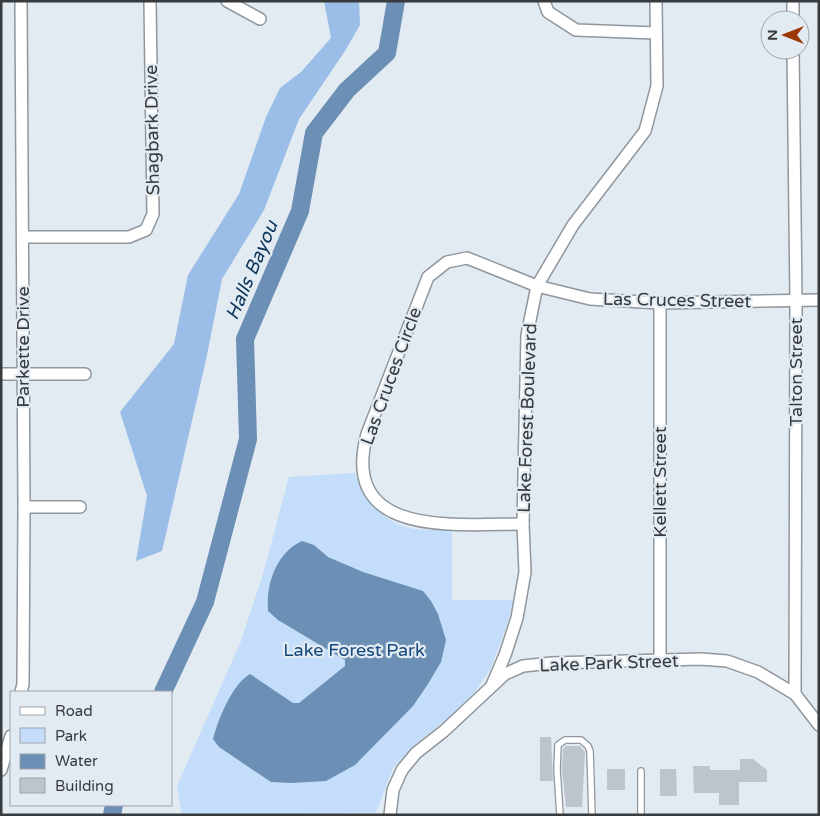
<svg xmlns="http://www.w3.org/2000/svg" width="820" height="816" viewBox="0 0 820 816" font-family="'Varela Round',sans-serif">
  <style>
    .green { fill: #c3ddfa }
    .forest { fill: #9abee7 }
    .water { fill: #6c8fb5 }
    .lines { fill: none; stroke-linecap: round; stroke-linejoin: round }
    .river { stroke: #6c8fb5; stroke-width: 18 }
    .building { fill: #bdc4cc }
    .lane-casing { stroke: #8f969d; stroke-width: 8 }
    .street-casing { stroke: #8f969d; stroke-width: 14 }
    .lane { stroke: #fff; stroke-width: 5.5 }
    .street { stroke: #fff; stroke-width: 11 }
    .labels { text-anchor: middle; stroke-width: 4.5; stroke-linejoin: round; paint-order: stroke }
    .street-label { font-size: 18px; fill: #383b3e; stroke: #e2eaf2 }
    .park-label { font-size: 18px; fill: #15497b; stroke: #e2eaf2 }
    .water-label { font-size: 19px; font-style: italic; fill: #0e355b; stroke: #e2eaf2 }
  </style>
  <rect width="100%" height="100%" fill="#e2eaf2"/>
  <path class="green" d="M 355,473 C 361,492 366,501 382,514 C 405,533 424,530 452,529 L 452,600 L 513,600 L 507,625 L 490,670 L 474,693 L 460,706 L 459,709 L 418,742 L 393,768 L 376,813 L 182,815 L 177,786 L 241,641 L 263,574 L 289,477 Z"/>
  <path class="forest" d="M 324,1 L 359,1 L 360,25 L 345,51 L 299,119 L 264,210 L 222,279 L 206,360 L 162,551 L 136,561 L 147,496 L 120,412 L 174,344 L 188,275 L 239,194 L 266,117 L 280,88 L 301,72 L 331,38 Z"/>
  <path class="water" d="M 302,541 L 314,545 L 328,557 L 363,572 L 423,591 L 431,601 L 438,614 L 446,640 L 441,662 L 428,684 L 413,706 L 355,765 L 326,781 L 292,783 L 271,782 L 219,747 L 213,739 C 218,720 232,684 250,674 L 293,703 L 299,703 L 345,666 L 345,660 L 278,620 L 268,611 C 266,584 276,553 302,541 Z"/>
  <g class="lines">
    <g class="river">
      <path d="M 163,692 L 205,602 L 248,439 L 245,339 L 300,211 L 314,133 L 347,90 L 387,53 L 396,1"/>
      <path d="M 112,815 L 114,805"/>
    </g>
  </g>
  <g class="building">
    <path d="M 540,737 L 551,737 L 553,781 L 540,781 Z"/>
    <path d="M 566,746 L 580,746 L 585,752 L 582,807 L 566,807 L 562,769 L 563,749 Z"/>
    <path d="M 740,759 L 753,759 L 767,770 L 767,782 L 739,782 L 739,805 L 719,805 L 719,793 L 694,793 L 693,766 L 710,766 L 710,770 L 740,770 Z"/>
    <rect x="607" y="769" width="18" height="21"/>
    <path d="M 660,769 L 676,769 L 677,796 L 660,796 Z"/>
  </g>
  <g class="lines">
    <defs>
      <g id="lane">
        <path d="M 641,771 L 641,815"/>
        <path d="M 560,815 L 557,769 L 558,745 L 565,740 L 581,740 L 588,746 L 590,751 L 592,815"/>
      </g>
      <g id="street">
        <path d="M 21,1 L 24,507 L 23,684 L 21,692"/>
        <path d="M 227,1 L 260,19"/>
        <path d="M 544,1 L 548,12 L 576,30 L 655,33"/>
        <path d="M 793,1 L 793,20"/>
        <path d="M 793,50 L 796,300 L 795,694"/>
        <path d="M 23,237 L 129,237 L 146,230 L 153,214 L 150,1"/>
        <path d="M 1,374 L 85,374"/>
        <path d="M 24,507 L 80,507"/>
        <path d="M 523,524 C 457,524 339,539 367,434 L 428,277 L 447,262 L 467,258 L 537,286 L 590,299 L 660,303 L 819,300"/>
        <path d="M 660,661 L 660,303"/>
        <path d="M 492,685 L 505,655 L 517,618 L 525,572 L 523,524 L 527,335 L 537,286 L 573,225 L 645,131 L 657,86 L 656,1"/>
        <path d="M 1,770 L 11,736"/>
        <path d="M 390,815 L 393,790 L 402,770 L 416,753 L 444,731 L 505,674 L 523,666 L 552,663 L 701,659 L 727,661 L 758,672 L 795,694 L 819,725"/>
      </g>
    </defs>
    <use href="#lane" class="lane-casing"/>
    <use href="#street" class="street-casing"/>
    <use href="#lane" class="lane"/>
    <use href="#street" class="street"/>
  </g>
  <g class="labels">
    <g class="street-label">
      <text transform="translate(152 130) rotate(-91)" y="6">Shagbark Drive</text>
      <text transform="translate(677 300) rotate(1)" y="6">Las Cruces Street</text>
      <text transform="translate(23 347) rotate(-90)" y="6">Parkette Drive</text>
      <text transform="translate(796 372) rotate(-90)" y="6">Talton Street</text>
      <text transform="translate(391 376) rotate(-70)" y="6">Las Cruces Circle</text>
      <text transform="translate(527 418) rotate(-88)" y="6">Lake Forest Boulevard</text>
      <text transform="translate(660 482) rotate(-90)" y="6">Kellett Street</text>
      <text transform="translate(609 663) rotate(-2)" y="6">Lake Park Street</text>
    </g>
    <g class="park-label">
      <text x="354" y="656">Lake Forest Park</text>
    </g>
    <g class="water-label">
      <text transform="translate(251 270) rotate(-67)" y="7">Halls Bayou</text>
    </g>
  </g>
  <rect width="820" height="816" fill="none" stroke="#383b3e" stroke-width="5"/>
  <rect x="10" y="691" width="162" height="115" fill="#e2eaf2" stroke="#9ea4aa"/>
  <rect x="20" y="707" width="25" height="8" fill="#ffffff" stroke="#9ea4aa"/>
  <text x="55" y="716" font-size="15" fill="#383b3e">Road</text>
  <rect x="20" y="728" width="25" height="15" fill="#c3ddfa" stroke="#9ea4aa"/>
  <text x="55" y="741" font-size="15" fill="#383b3e">Park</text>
  <rect x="20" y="754" width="25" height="15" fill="#6c8fb5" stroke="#9ea4aa"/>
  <text x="55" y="766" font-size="15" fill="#383b3e">Water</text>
  <rect x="20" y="778" width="25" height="15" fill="#bdc4cc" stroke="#9ea4aa"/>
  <text x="55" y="791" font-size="15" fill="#383b3e">Building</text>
  <g transform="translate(785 35) rotate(270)"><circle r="24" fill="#e2eaf2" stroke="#9ea4aa"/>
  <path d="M0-4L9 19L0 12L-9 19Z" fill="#9c3803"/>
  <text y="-8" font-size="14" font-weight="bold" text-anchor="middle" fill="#383b3e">N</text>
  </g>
</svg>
